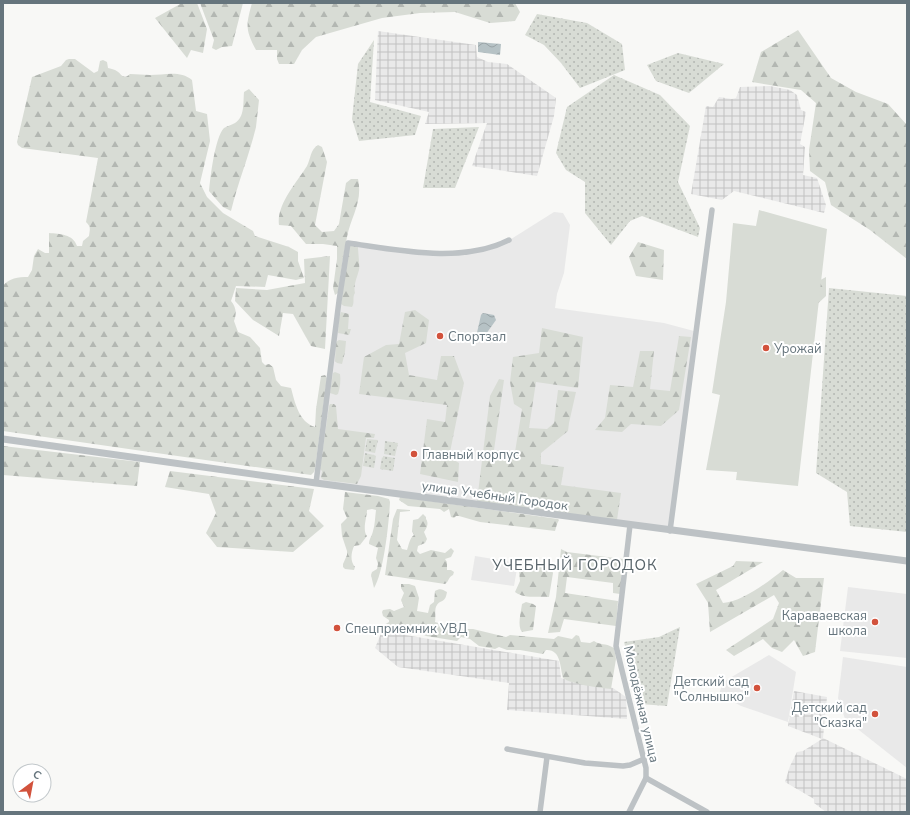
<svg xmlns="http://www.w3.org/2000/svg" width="910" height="815" viewBox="0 0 910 815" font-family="'Nunito Sans',sans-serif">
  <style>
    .built { fill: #e9e9e9 }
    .industrial { fill: url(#industrial-grid) }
    .grass { fill: url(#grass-dots) }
    .forest { fill: url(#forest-firs) }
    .park { fill: #d8dcd5 }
    .water { fill: url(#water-waves) }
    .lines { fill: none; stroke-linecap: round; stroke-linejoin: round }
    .minor { stroke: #bdc2c5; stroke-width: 5.5 }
    .tertiary { stroke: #bdc2c5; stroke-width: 7 }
    .poi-dot { fill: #d2523c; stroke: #fff; stroke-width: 1.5 }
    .labels { text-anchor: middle; stroke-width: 4; stroke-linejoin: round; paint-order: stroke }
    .poi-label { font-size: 13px; fill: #66757d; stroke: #fff; text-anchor: start }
    .street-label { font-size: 13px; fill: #66757d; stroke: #fff }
    .quarter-label { font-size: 15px; letter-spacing: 1px; fill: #576369; stroke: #fff }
  </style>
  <defs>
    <pattern id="industrial-grid" width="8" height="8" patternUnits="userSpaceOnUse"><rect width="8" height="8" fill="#e9e9e9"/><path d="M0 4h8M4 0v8" fill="none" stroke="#c1c1c2"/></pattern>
    <pattern id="grass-dots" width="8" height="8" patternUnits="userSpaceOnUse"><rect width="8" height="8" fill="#d8dcd5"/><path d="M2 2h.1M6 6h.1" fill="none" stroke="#b3b7b2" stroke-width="1.8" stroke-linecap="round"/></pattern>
    <pattern id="forest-firs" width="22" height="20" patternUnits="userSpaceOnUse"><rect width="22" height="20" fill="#d8dcd5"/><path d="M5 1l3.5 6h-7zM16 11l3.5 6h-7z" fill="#b3b7b2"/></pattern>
    <pattern id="water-waves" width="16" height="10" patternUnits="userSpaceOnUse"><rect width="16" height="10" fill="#b6c2c5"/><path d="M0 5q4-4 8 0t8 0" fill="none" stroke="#98a2a5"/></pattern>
  </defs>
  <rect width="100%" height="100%" fill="#f8f8f6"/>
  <g class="built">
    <path d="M 554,212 L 563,213 L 570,225 L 564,273 L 557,294 L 555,308 L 664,323 L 694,331 L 670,530 L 317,483 L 349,244 L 453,254 L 500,246 Z"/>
    <path d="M 475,556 L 518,563 L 514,586 L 471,580 Z"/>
    <path d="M 848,587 L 907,594 L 907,658 L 840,651 Z"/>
    <path d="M 769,655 L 796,672 L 788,722 L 741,706 L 719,694 L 723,682 Z"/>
    <path d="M 843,657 L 907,667 L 907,768 L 845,719 L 838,698 Z"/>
  </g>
  <g class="industrial">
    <path d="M 378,31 L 476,45 L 477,57 L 488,62 L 507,64 L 556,98 L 554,116 L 537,176 L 472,166 L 487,123 L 425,124 L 429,112 L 375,100 Z"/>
    <path d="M 770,86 L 790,90 L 797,95 L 801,110 L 806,112 L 800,144 L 805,147 L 803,175 L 817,178 L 826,205 L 824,213 L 734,191 L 722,200 L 691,194 L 706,106 L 713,107 L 719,97 L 732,99 L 736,98 L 740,87 Z"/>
    <path d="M 382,631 L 559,661 L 561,678 L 574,682 L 613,688 L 626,697 L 627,719 L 507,710 L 509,683 L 398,667 L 375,648 Z"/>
    <path d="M 794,691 L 827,697 L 823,738 L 907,779 L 907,812 L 826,812 L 814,803 L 814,799 L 785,782 L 790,766 L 797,752 L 803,751 L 822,739 L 788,726 Z"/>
  </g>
  <g class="grass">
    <path d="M 537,14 L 587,23 L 622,44 L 625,70 L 580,88 L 561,63 L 544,45 L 525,35 Z"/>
    <path d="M 374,40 L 370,102 L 421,116 L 415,135 L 359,141 L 352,119 L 358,64 Z"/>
    <path d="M 678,53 L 724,64 L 689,93 L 656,81 L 647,65 Z"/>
    <path d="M 614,75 L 660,95 L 690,126 L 678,182 L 700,228 L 698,237 L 642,216 L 630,221 L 611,245 L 585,213 L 585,182 L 566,170 L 556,153 L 567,107 Z"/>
    <path d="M 479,127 L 455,188 L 423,188 L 433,129 Z"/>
    <path d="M 829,288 L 907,296 L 907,532 L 850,526 L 847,492 L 816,473 Z"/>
    <path d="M 367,439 L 378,440 L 375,453 L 365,451 Z"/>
    <path d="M 385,441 L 398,443 L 395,456 L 384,454 Z"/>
    <path d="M 365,453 L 374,455 L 376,456 L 374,468 L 363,466 Z"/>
    <path d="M 383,456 L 395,458 L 393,471 L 380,469 L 382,457 L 383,458 Z"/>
    <path d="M 680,627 L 667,706 L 640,704 L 624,642 L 659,637 Z"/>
  </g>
  <g class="forest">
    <path d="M 182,3 L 197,3 L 207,29 L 203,53 L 191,50 L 187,58 L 155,18 Z"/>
    <path d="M 200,3 L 243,3 L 232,46 L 222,47 L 216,50 L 212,48 L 214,40 Z"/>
    <path d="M 252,3 L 515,3 L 520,12 L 515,21 L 490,23 L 455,12 L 420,13 L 382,18 L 316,37 L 302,50 L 294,64 L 279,64 L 277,59 L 277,50 L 256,50 C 245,29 246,25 252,3 Z"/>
    <path d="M 798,30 L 831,78 L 856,92 L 888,104 L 907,125 L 907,259 L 870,230 L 831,205 L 825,182 L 810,171 L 809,150 L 816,103 L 801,90 L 752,82 L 761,52 Z"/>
    <path d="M 69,59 L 75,59 L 94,73 L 98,71 L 100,61 L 103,60 L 107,62 L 108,68 C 111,69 113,69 115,70 C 122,73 122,81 130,74 C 137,74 143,75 150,75 C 165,75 180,70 192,80 L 196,111 L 207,114 L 210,141 L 200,183 L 207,197 L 223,213 L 253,231 L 255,236 L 289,247 L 298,252 L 298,261 L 304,278 L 296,280 L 268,275 L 265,287 L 236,286 L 231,301 C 236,307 237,313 234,321 L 238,332 L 250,337 L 260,348 L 262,362 L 265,365 L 269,364 L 273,367 L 276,380 L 281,386 L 291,388 C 295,403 299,422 315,427 L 316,409 L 321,376 L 325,375 L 327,378 L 315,469 L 314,472 L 311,475 L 3,431 L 3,286 C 9,278 18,277 28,277 L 32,270 L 34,256 L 38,249 L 45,253 L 49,253 L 49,233 C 60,234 73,234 77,246 L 82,246 L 83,241 L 89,236 C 90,228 91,227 86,222 L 98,158 L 22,148 L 18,145 L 17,142 L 32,77 L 61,66 L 66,60 Z"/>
    <path d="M 249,89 L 259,100 C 258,109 257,118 256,127 C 249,156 238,182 231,211 L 223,207 L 209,191 C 210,178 215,137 224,128 C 227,126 232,125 235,123 C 245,117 243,102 244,92 Z"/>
    <path d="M 318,145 L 322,147 L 327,162 L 315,225 L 322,232 L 334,231 L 339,224 L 346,183 L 351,179 L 358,179 C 363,202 351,216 347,237 C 343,255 341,274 338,293 L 335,295 L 333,288 L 337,259 L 337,246 L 323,244 L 306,244 L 291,226 L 279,225 C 276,205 297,182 307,166 C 311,158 310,150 318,145 Z"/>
    <path d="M 638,242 L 664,250 L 663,280 L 636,276 L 629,257 Z"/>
    <path d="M 351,245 L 358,247 C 358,252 360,267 359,270 C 357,278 353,285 355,293 C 352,297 355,302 352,307 L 344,306 L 341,304 L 349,247 Z"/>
    <path d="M 330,256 L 325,349 L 311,346 L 293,314 L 283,313 L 279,336 L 253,320 L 235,301 L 236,288 L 267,290 L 305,283 L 304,259 Z"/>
    <path d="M 826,277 L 826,296 L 813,308 L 809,286 Z"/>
    <path d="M 415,310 L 429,320 L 426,343 L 405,353 L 409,375 L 437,380 L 441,356 L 454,356 L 464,383 L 449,457 L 459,463 L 458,482 L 420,474 L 427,419 L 445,422 L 447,405 L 359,394 L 364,357 L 386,345 L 399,344 L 405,312 Z"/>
    <path d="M 341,312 L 349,314 L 348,329 L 351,329 L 349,335 L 338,333 L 339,318 Z"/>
    <path d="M 542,328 L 583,337 L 578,388 L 536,382 L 529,428 L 547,429 L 554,423 L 558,390 L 576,392 L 569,423 L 568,431 L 541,453 L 541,464 L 564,467 L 561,485 L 621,493 L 617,520 L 477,501 L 490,396 L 499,379 L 504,380 L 494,450 L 515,452 L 522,409 L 514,404 L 510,382 L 513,357 L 539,353 Z"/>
    <path d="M 679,336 L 691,337 L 679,410 L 661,426 L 631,424 L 622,432 L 595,430 L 605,418 L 610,385 L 633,387 L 640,351 L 654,351 L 650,389 L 670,391 Z"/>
    <path d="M 339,340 L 346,341 L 345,352 L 342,364 L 337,363 L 335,361 L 336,342 Z"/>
    <path d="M 335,372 L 340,374 C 341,380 340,388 338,394 L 336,395 L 330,393 L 333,373 Z"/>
    <path d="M 330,404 L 334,404 L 336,406 L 338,429 L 375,434 L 374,438 L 366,438 L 361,476 L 357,484 L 324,480 L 321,478 L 322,471 L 320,469 L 329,406 Z"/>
    <path d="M 3,446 L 140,462 L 137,486 L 3,475 Z"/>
    <path d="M 170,471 L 314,489 L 309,511 L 324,526 L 293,552 L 217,547 L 206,533 L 216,513 L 209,494 L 165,487 Z"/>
    <path d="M 345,492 L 378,496 L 389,499 L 390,502 C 389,522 384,572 374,588 L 371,575 L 372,572 L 377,569 L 378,564 L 376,558 L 378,548 L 369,544 C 369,539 372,536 373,531 C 375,525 375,517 376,510 L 372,509 L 367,510 C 367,517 362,530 367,536 L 360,545 L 354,546 C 351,553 350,561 355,567 L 354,570 L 345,569 L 343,567 L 343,564 L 347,555 L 347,551 L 342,536 L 341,524 L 347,518 L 343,509 Z"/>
    <path d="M 400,497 L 558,519 L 559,520 L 557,524 L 555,531 L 480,522 L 459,516 L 456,516 L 454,518 L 451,517 L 449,509 L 444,512 L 440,509 L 408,506 L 399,500 Z"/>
    <path d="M 397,509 L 410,510 L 410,511 L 400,512 L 397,540 L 402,549 L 407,550 C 409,545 409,539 414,535 L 412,531 L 413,520 L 418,519 L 423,514 L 426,517 L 426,519 C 429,523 427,528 424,532 L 427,539 L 425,543 L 418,546 L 417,551 L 420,554 L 431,550 L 445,553 L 451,548 L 454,551 L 451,557 L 445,559 L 447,562 L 447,570 L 451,570 L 454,572 L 453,575 C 448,577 449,582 445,584 L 385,575 L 393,519 Z"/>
    <path d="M 561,549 L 567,552 L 623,559 L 620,594 L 613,593 L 613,583 L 567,577 L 565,593 L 618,601 L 616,626 L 564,619 L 560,632 L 548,633 L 556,597 Z"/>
    <path d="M 518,561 L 550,566 L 553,573 L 549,597 C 538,596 524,599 515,592 L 520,581 Z"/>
    <path d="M 736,561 L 763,562 L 716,590 L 723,603 C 742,602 768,582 783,570 L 796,578 L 824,578 L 815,652 L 803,656 L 794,640 L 782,652 L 772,648 L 763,639 L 734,656 L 726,650 L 773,619 L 779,603 L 774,595 L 710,632 L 708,603 L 696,584 L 733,566 Z"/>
    <path d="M 401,584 L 409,584 L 415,586 L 419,598 L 417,611 L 428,613 L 430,605 L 434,602 L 435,591 C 440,588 442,589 447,592 C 445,604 441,599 437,605 C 434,608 436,617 435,622 L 442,624 L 461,625 L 467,629 L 473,629 L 506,637 L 510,635 L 554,639 L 558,636 L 572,639 L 576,635 L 579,636 L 581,642 L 590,643 L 594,641 C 601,646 604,642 614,648 L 616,659 L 611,689 C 601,688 570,684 563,678 C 560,667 561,649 546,650 L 543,654 L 520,650 L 507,650 L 499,647 L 495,649 L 479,646 L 470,639 L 461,637 L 457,641 L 426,636 L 411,628 L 397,629 L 394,633 L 386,631 L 384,627 L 384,625 L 389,622 L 389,620 L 383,616 L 382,612 L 383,610 L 390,609 L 394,611 L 404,607 L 401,600 L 404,593 L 401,588 Z"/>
    <path d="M 526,602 L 533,604 L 536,606 L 533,630 L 522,632 C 517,626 521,612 522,604 Z"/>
  </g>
  <path class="park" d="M 759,210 L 827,229 L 798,486 L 736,480 L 737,472 L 706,470 L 720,395 L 712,393 L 726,302 L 733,223 L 756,226 Z"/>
  <g class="water">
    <path d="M 478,42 L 501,44 L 500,55 L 478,52 Z"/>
    <path d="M 483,313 L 494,315 L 496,320 L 481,341 L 477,340 L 476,337 L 481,315 Z"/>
  </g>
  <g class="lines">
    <g class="minor">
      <path d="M 316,483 L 339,301 L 348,243 C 398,250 462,264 509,240"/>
      <path d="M 670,531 L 712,210"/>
      <path d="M 507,749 L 585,763 L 623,766 L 630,765 L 644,759"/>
      <path d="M 646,778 L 707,812"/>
      <path d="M 540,812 L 547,757"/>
      <path d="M 629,812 L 646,778 L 646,768 L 642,752 L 616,646 L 630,525"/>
    </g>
    <path class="tertiary" d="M 3,439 L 316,483 L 907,561"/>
  </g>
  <g class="poi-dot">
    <circle cx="440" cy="336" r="4"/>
    <circle cx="766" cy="348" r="4"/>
    <circle cx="414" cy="454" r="4"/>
    <circle cx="875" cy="622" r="4"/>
    <circle cx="337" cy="628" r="4"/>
    <circle cx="757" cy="688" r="4"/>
    <circle cx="875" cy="714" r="4"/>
  </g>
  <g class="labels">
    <g class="poi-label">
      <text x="448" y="341">Спортзал</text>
      <text x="774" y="353">Урожай</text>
      <text x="422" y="459">Главный корпус</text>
      <text x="867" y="620" text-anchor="end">Караваевская<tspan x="867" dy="15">школа</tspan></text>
      <text x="345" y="633">Спецприемник УВД</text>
      <text x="749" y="686" text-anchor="end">Детский сад<tspan x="749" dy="15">"Солнышко"</tspan></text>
      <text x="867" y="712" text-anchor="end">Детский сад<tspan x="867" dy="15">"Сказка"</tspan></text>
    </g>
    <g class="street-label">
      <text transform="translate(495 495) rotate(8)" y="5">улица Учебный Городок</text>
      <text transform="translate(642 704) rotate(77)" y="5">Молодёжная улица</text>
    </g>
    <g class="quarter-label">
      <text x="575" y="570">УЧЕБНЫЙ ГОРОДОК</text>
    </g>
  </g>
  <rect width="910" height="815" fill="none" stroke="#66757d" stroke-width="8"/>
  <g transform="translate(32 783) rotate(32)"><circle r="19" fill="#ffffff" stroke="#c2c8cb"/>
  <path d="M0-3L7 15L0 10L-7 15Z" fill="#d2523c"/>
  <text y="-6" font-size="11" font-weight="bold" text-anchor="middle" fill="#66757d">С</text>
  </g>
</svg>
